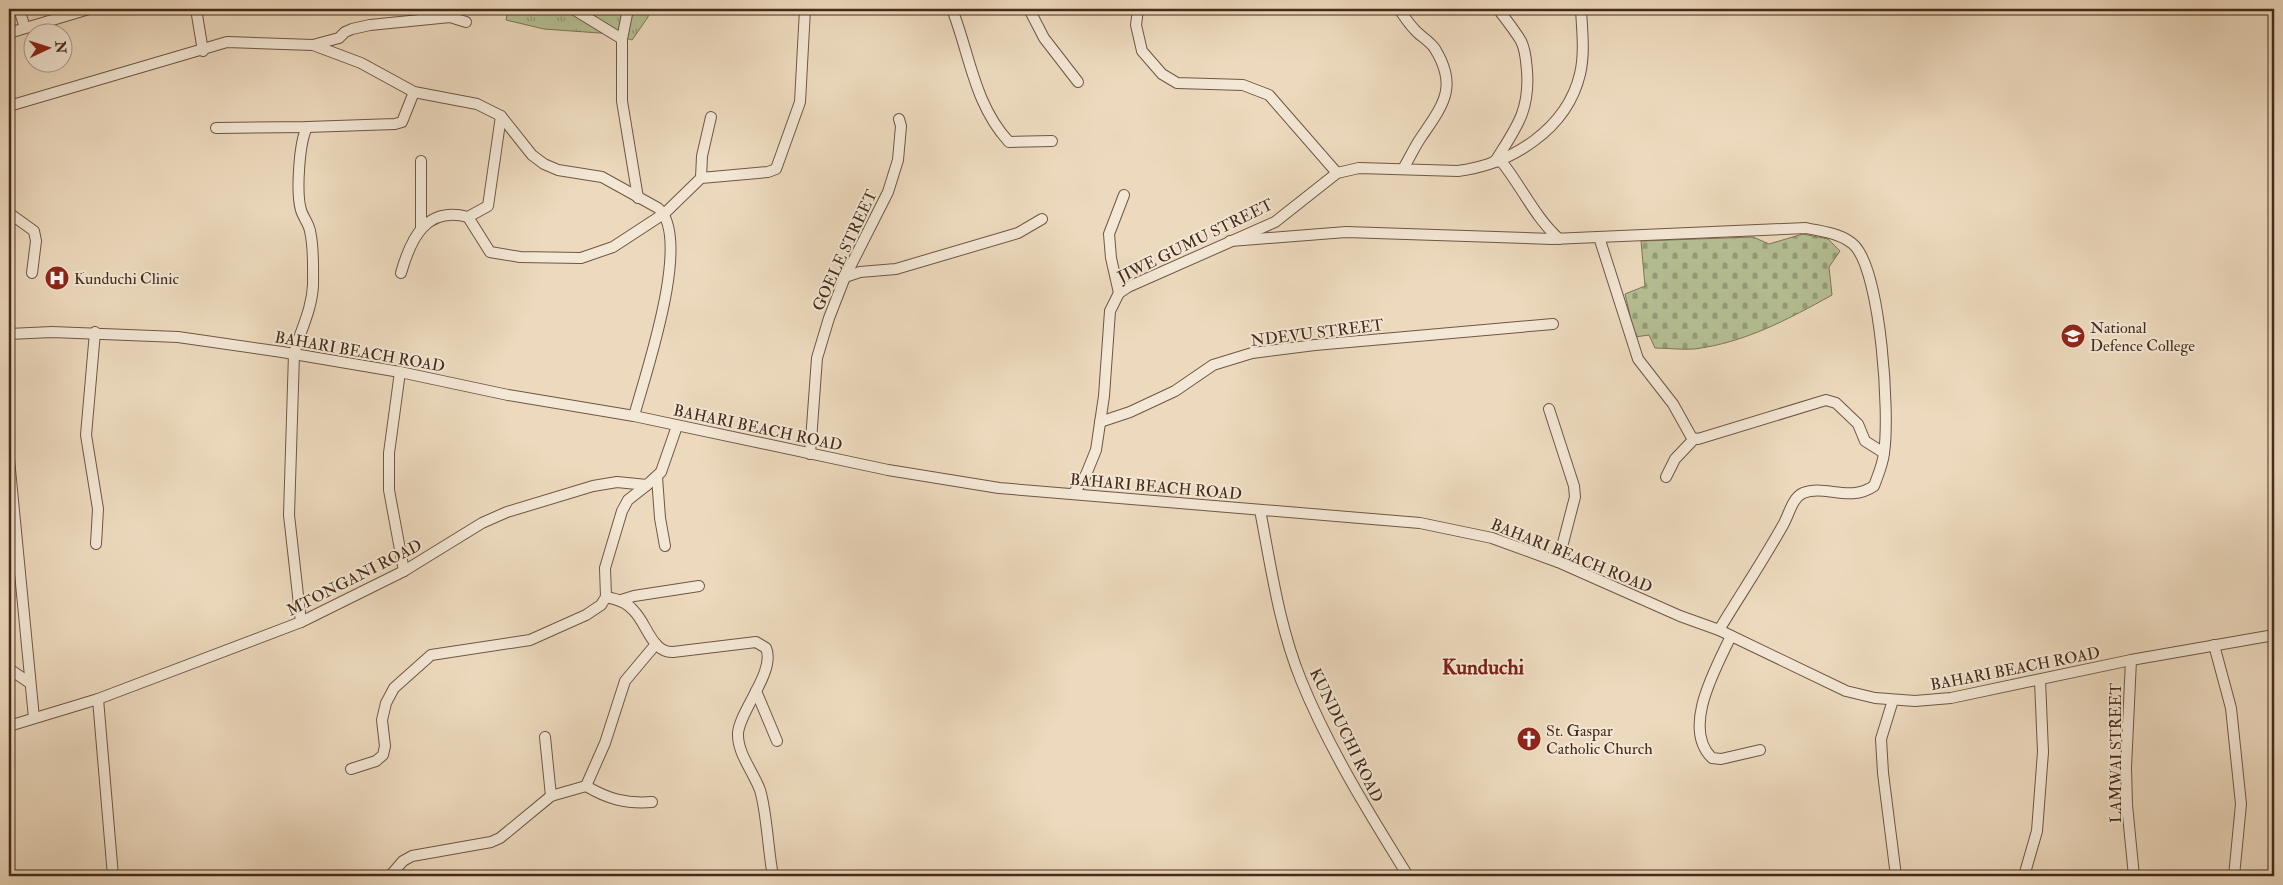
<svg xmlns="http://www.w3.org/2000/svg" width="2283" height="885" viewBox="0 0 2283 885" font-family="'IM FELL Double Pica',serif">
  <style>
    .cemetery { fill: url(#cemetery-stones); stroke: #7e7557 }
    .park { fill: url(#park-tufts); stroke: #7e7557 }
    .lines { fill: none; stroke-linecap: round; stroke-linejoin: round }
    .minor-casing { stroke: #705643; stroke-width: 12 }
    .minor { stroke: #f3e7d5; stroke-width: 10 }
    .labels { text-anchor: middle; stroke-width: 4; stroke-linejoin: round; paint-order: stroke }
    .street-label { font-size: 16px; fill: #462a1a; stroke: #f3e7d5 }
    .poi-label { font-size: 16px; fill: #462a1a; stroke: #f3e7d5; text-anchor: start }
    .district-label { font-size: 21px; font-weight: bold; fill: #7a1f14; stroke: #f3e7d5 }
  </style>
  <defs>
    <pattern id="cemetery-stones" width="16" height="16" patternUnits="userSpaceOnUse" patternTransform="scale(1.25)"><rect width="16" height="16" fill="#b5c094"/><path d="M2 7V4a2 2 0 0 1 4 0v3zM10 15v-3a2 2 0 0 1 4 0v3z" fill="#959c78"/></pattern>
    <pattern id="park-tufts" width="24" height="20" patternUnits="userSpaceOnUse" patternTransform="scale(1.25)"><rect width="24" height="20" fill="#b5c094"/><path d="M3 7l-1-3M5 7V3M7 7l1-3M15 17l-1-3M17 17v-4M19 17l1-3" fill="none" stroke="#959c78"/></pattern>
  </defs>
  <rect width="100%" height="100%" fill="#eddabe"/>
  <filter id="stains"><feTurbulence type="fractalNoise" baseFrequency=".004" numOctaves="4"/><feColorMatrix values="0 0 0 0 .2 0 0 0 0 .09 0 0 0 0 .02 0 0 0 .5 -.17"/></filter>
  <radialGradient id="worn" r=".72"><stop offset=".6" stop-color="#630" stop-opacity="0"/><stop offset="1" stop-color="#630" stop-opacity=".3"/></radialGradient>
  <path class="cemetery" d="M 1803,234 L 1828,239 L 1840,251 L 1829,267 L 1832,295 C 1789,319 1744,343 1694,349 C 1682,350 1668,348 1655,348 L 1649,335 L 1635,337 L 1625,294 L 1645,286 L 1641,241 L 1753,237 L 1769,244 Z"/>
  <path class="park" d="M 508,9 L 649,9 L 648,17 L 632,40 L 613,34 L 544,29 L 506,20 Z"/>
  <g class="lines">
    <defs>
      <g id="minor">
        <path d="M 19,9 L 25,28"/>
        <path d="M 196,9 L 203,51"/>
        <path d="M 573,9 L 622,39"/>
        <path d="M 628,9 L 622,39 L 622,101 L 638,198"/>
        <path d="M 952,9 C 970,55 974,104 1009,142 L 1052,141"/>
        <path d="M 1029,9 L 1044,38 L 1078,82"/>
        <path d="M 1138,9 L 1136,25 L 1142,51 L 1162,74 L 1177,83 L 1243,85 L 1269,95 L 1337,173"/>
        <path d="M 1399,9 C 1404,16 1409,24 1415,30 C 1421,37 1430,41 1435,49 C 1459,88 1442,106 1420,139 C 1414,148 1409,159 1403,169"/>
        <path d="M 9,33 L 89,9"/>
        <path d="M 313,45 L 339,38 L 345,32 L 352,29 L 370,25 L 450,17 L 466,22"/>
        <path d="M 9,106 L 227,42 L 313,45 L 361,63 L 414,92 L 477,104 L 501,116 L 532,155 L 544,164 L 558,170 L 602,177 L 658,208 C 693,237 645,375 634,416"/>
        <path d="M 216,128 L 307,127 L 395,124 L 402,122 L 414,92"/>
        <path d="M 1496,160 C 1516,128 1530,111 1527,71 C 1526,61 1526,51 1521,41 C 1515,31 1508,22 1501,13"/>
        <path d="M 421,161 L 421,227"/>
        <path d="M 1493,162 L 1501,161 C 1522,187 1534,216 1559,239"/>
        <path d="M 701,178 L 702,156 L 711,117"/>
        <path d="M 9,213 L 34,231 L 36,241 L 32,273"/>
        <path d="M 468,217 L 490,252 L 520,257 L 581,258 L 613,247 L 665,213 L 701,178 L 768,172 L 776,169 L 800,102 L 805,9"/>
        <path d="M 1599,237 L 1638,359 L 1673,404 L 1692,438 L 1698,439 L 1826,400 L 1836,403 L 1858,424 L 1865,441 L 1884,453"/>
        <path d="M 1230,241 L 1346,232 L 1552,239 L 1806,228 C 1823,232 1842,233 1855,246 C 1881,275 1890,414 1884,453 C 1883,464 1878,475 1874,486 C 1849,503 1825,484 1803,493 C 1792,498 1789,515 1783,525 C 1763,561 1740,595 1719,630"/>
        <path d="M 401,273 C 411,238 426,206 468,217 L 488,206 L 501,116"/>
        <path d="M 845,277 L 860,272 L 896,269 L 1018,233 L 1042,219"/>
        <path d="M 1119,293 L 1111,258 L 1109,234 L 1124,195"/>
        <path d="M 95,332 L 86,435 L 98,509 L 96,544"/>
        <path d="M 9,334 L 52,332 L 178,337 L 282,352 L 400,372 L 508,395 L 634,416 L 888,470 L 999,488 L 1420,523 L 1492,538 L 1558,562 L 1680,616 L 1719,630 L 1846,691 L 1875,698 L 1915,701 L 1951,698 L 2131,660 L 2274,635"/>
        <path d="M 400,372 L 389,453 L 389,490 L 404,571"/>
        <path d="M 1549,409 L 1574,486 L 1575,497 L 1558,562"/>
        <path d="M 1100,422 L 1130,412 L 1175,391 L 1213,365 L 1252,353 L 1315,345 L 1553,324"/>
        <path d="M 810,454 L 817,358 L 829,318 L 845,277 L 888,192 L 898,160 L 901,126 L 899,119"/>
        <path d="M 9,459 L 34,718"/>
        <path d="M 657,477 L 660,518 L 665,546"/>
        <path d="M 1666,477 L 1675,459 L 1694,439"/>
        <path d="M 1073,494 L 1085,477 L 1096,450 L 1104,396 L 1110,311 L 1119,293 L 1128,287 L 1275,222 L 1337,173 L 1359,168 L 1458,171 C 1512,164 1567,129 1580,74 C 1585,53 1582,30 1581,9"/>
        <path d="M 1260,510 C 1271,567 1279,626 1301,680 C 1329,749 1369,813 1408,876"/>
        <path d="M 606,597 C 617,599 627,602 634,611 C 647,624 652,653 673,652 L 756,642 L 766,648 C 776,671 740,710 738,733 C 737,753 753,771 760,790 C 767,813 768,851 773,876"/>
        <path d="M 621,600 L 634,596 L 699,586"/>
        <path d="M 301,622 L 289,515 L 294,354 C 300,331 312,310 313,285 C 313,267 314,248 310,231 C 309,224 303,217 301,210 C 296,193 299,143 307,127"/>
        <path d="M 1731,636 C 1716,668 1681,728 1712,758 L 1721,759 L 1760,750"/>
        <path d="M 2214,645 L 2231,708 L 2241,804 L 2234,876"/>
        <path d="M 2131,660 L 2126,768 L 2127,805 L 2134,876"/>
        <path d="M 9,669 L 30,683"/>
        <path d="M 756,691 L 777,741"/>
        <path d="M 98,699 L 113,876"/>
        <path d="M 1893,700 L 1881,739 L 1883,773 L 1896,876"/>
        <path d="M 9,726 L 98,699 L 301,622 L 404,571 L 482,523 L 507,512 L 593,486 L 617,482 L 647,485 L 661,472 L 677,426"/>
        <path d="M 545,737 L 551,796"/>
        <path d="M 351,769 L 376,761 L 383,755 L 385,746 L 382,720 L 386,703 L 394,688 L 431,655 L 530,640 L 586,615 L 601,605 L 606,597 L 605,568 L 622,511 L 628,500 L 647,485"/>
        <path d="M 586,786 C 608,799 626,804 652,802"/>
        <path d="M 390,876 L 403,861 L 412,856 L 491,842 L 500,838 L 551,796 L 586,786 L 605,743 L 625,681 L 656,644"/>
        <path d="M 2024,876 L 2037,831 L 2043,752 L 2040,680"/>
      </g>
    </defs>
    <use href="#minor" class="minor-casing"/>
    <use href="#minor" class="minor"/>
  </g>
  <defs>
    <symbol id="hospital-disc" viewBox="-11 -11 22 22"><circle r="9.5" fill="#8f2418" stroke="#f3e7d5"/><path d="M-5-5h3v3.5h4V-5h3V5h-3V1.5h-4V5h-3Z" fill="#fff"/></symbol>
    <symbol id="school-disc" viewBox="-11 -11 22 22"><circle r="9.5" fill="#8f2418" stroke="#f3e7d5"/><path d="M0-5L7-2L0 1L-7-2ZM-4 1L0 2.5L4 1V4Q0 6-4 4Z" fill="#fff"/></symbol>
    <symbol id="church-disc" viewBox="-11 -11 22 22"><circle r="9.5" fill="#8f2418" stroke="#f3e7d5"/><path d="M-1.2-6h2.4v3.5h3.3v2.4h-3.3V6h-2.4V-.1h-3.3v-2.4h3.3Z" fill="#fff"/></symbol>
  </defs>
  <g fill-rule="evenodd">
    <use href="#hospital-disc" x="43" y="264" width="28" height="28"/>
    <use href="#school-disc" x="2059" y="322" width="28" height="28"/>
    <use href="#church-disc" x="1515" y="725" width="28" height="28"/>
  </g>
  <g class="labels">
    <g class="street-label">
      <text transform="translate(1195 240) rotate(-26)" y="6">JIWE GUMU STREET</text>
      <text transform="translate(844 250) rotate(-65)" y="6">GOELE STREET</text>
      <text transform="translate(1317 332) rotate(-7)" y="6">NDEVU STREET</text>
      <text transform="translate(360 351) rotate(10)" y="6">BAHARI BEACH ROAD</text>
      <text transform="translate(758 427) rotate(12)" y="6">BAHARI BEACH ROAD</text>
      <text transform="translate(1156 486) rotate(5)" y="6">BAHARI BEACH ROAD</text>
      <text transform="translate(1572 555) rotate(22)" y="6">BAHARI BEACH ROAD</text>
      <text transform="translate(354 577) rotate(-27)" y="6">MTONGANI ROAD</text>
      <text transform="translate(2015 668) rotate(-11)" y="6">BAHARI BEACH ROAD</text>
      <text transform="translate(1347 735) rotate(64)" y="6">KUNDUCHI ROAD</text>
      <text transform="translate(2115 753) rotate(-90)" y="6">LAMWAI STREET</text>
    </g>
    <g class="poi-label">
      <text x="74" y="284">Kunduchi Clinic</text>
      <text x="2090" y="333">National<tspan x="2090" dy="18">Defence College</tspan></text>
      <text x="1546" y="736">St. Gaspar<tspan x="1546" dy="18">Catholic Church</tspan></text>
    </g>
    <g class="district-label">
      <text x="1483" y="674">Kunduchi</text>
    </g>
  </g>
  <rect width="2283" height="885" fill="none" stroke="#eddabe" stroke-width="30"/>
  <rect x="10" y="10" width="2263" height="865" fill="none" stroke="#462a1a" stroke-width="2.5"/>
  <rect x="15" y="15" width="2253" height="855" fill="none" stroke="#462a1a"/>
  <g transform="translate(48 48) rotate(86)"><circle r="24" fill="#f3e7d5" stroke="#ae9b8a"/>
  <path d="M0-4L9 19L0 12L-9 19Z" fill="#8f2418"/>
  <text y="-8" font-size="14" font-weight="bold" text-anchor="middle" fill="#462a1a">N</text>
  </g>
  <rect width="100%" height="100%" filter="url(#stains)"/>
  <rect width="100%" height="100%" fill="url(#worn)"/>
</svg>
